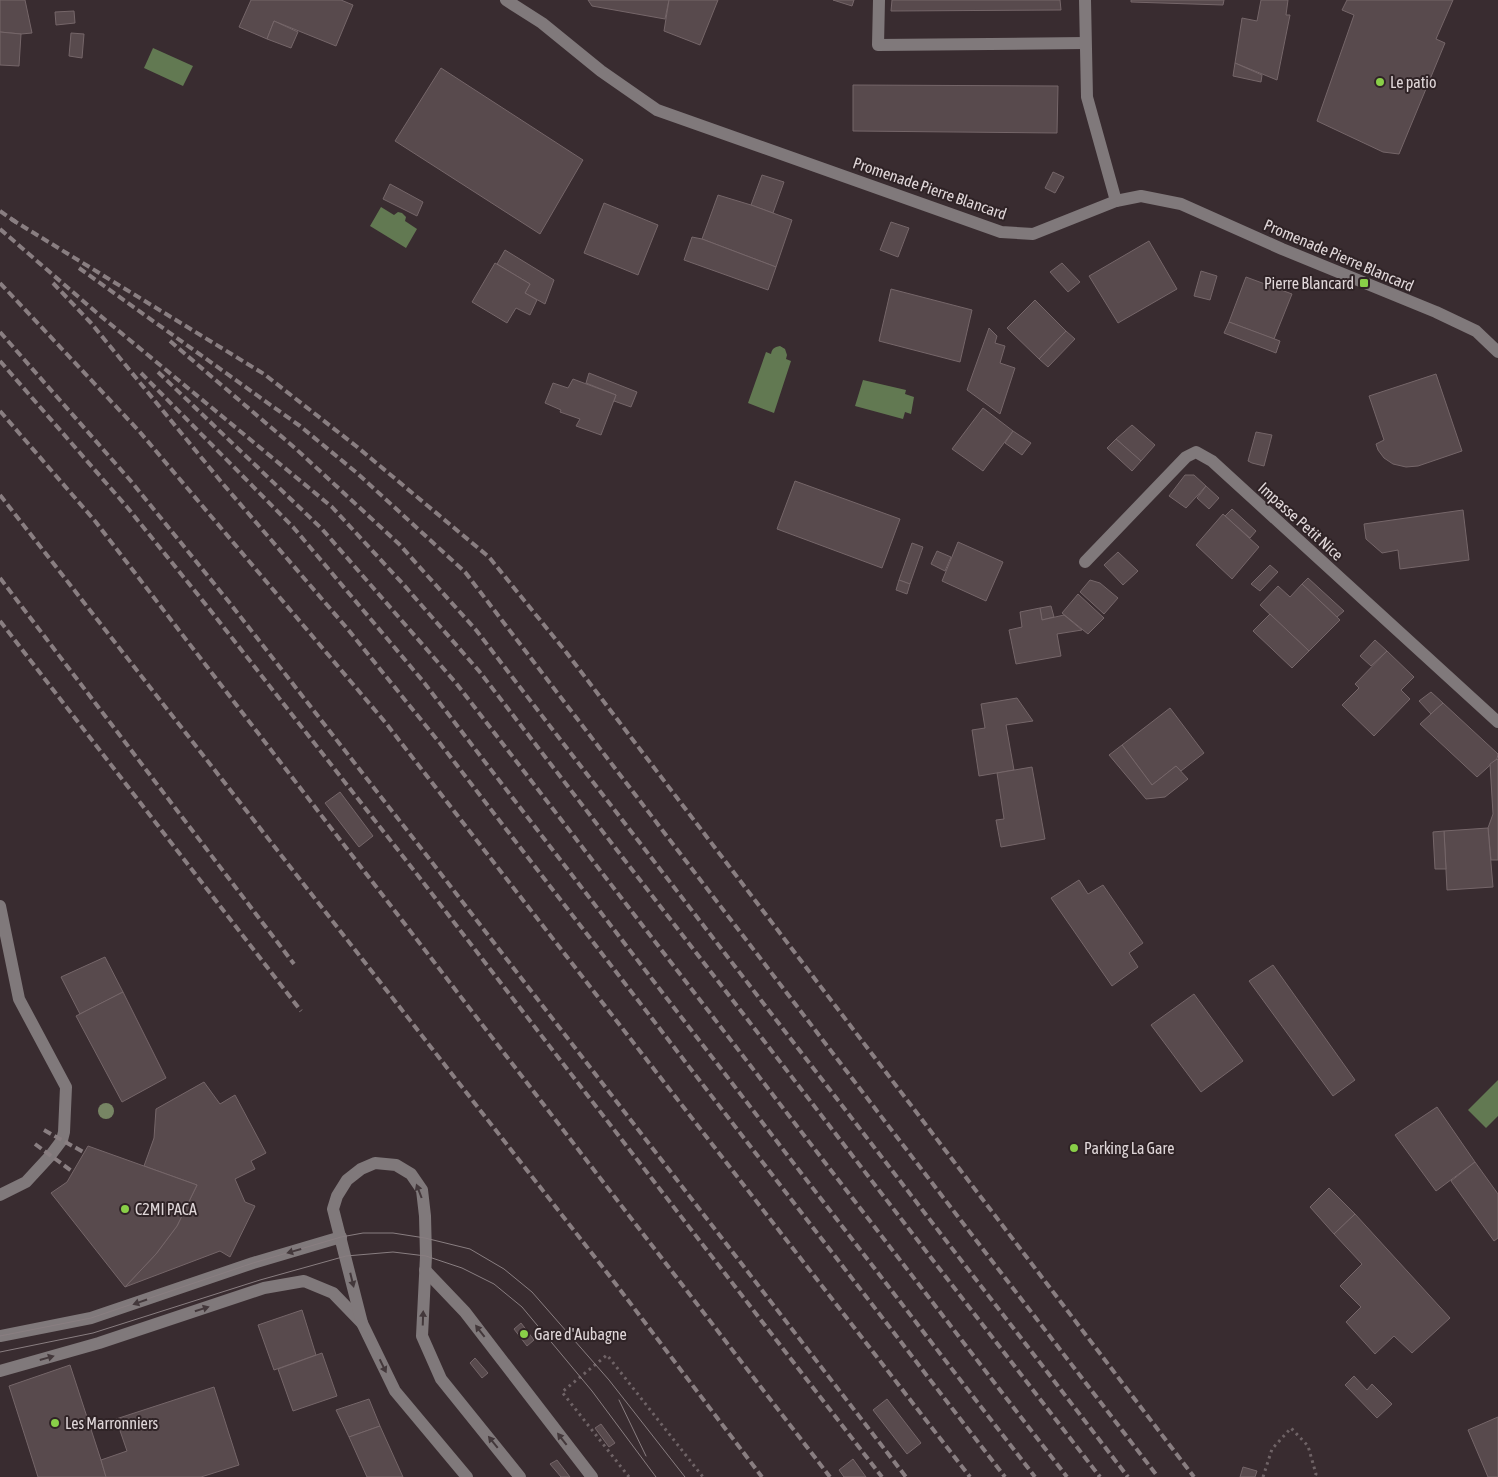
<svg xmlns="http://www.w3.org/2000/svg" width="1498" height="1477" viewBox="0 0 1498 1477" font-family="'Asap Condensed',sans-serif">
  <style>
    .water { fill: #627952 }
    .building { fill: #584a4d; stroke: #756669 }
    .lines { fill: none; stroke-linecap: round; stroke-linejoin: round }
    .path { stroke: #6f6366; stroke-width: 3; stroke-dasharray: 2.5 4; stroke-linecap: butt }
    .minor { stroke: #80797b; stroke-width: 12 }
    .tram { stroke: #897e81; stroke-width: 1 }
    .rail { stroke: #897e81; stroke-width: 4; stroke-dasharray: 8 4; stroke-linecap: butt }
    .tree { fill: #778564 }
    .oneway { fill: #43383b }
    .poi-dot { fill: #89cf48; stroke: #2f2326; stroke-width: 2 }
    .labels { text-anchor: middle; stroke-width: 4; stroke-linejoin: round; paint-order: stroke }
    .poi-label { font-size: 16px; fill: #e0d7d9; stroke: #2f2326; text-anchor: start }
    .street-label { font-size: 16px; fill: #e0d7d9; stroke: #2f2326 }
  </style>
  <rect width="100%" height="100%" fill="#392c30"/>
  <g class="water">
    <path d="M 153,48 L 193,66 L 183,86 L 144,68 Z"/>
    <path d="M 381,207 L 394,215 L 398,212 L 402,213 L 406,217 L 405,221 L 417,229 L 406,248 L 370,226 Z"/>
    <path d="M 780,346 L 785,349 L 787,355 L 786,359 L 791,361 L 774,413 L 748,403 L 766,352 L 771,354 C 772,349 774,347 780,346 Z"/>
    <path d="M 863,380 L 906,390 L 905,394 L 914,397 L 911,414 L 905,412 L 903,419 L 855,406 Z"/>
    <path d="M 1498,1080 L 1498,1116 L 1486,1128 L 1468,1110 Z"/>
  </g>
  <g class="building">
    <path d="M 0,0 L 25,0 L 32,33 L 21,34 L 0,32 Z"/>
    <path d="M 251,0 L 341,0 L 353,5 L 336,46 L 274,21 L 267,39 L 239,27 Z"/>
    <path d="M 588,0 L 669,0 L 665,19 L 592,6 Z"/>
    <path d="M 669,0 L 718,0 L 700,45 L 664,31 Z"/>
    <path d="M 833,0 L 854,0 L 852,6 Z"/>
    <path d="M 892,0 L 1060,0 L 1061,10 L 891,11 Z"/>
    <path d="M 1131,0 L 1224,0 L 1223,5 L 1131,2 Z"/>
    <path d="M 1261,0 L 1288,0 L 1286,15 L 1290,15 L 1277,80 L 1235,63 L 1242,18 L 1257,21 Z"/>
    <path d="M 1347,0 L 1453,0 L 1436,39 L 1445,43 L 1399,154 L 1383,152 L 1317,121 L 1354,15 L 1342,10 Z"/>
    <path d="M 74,11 L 75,23 L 56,25 L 55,12 Z"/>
    <path d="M 274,21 L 298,32 L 291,48 L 267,39 Z"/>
    <path d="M 0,32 L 21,34 L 19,66 L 0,65 Z"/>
    <path d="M 71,33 L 84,34 L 82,58 L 69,56 Z"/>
    <path d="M 1235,63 L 1262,75 L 1261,82 L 1233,76 Z"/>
    <path d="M 441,68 L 583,160 L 540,234 L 395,141 Z"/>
    <path d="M 853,85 L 1058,86 L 1057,133 L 853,131 Z"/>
    <path d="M 1053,172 L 1064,177 L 1055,193 L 1045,188 Z"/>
    <path d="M 762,175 L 784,182 L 773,213 L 751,205 Z"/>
    <path d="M 390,184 L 423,202 L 417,216 L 383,199 Z"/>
    <path d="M 718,195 L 751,205 L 792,220 L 776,267 L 702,239 Z"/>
    <path d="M 604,203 L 658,225 L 638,275 L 584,253 Z"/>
    <path d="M 891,222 L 909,228 L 898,257 L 880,250 Z"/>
    <path d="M 692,237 L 702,239 L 776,267 L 768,290 L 684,260 Z"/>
    <path d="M 1149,241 L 1177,289 L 1118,323 L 1089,276 Z"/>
    <path d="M 505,250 L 554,280 L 545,304 L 525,293 L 530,284 L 497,264 Z"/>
    <path d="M 495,263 L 530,284 L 525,293 L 537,300 L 530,315 L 516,308 L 507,323 L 472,302 Z"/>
    <path d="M 1062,263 L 1080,282 L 1068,292 L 1050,272 Z"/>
    <path d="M 1201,271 L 1217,276 L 1210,300 L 1194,296 Z"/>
    <path d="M 1246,277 L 1292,294 L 1274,339 L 1229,322 Z"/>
    <path d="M 891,289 L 972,310 L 960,362 L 879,341 Z"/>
    <path d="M 1035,300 L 1066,331 L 1039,359 L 1007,328 Z"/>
    <path d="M 1229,322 L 1280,341 L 1276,353 L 1224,333 Z"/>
    <path d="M 989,328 L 997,336 L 995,343 L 1005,346 L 1000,363 L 1015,368 L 1000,414 L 967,390 Z"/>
    <path d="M 1066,331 L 1075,339 L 1048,367 L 1039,359 Z"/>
    <path d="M 589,373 L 637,392 L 631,407 L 614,401 L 616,395 L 586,383 Z"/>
    <path d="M 1436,374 L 1462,451 L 1418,466 L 1406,467 L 1393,464 L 1384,458 L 1378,450 L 1376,444 L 1384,440 L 1369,396 Z"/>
    <path d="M 573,379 L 616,395 L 601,435 L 576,426 L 580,419 L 560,412 L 561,410 L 545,403 L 553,383 L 568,388 Z"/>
    <path d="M 983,408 L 1013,431 L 983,471 L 952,449 Z"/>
    <path d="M 1132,425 L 1155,445 L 1141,461 L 1116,439 Z"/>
    <path d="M 1013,431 L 1031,443 L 1022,455 L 1005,443 Z"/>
    <path d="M 1256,432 L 1272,435 L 1264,466 L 1252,463 L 1248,461 Z"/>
    <path d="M 1116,439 L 1141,461 L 1132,471 L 1107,448 Z"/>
    <path d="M 1185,475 L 1194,475 L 1206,486 L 1186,508 L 1169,496 Z"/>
    <path d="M 795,481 L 900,519 L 882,568 L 777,529 Z"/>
    <path d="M 1206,486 L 1219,498 L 1209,509 L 1197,498 Z"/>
    <path d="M 1232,509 L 1256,531 L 1250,538 L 1225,516 Z"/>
    <path d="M 1463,510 L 1469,560 L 1400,569 L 1398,550 L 1382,553 L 1366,539 L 1364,524 Z"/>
    <path d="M 1223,514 L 1259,547 L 1232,579 L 1196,545 Z"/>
    <path d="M 958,542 L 1003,562 L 986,601 L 942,581 Z"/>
    <path d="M 912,543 L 923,547 L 910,584 L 899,580 Z"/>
    <path d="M 937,551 L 951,557 L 945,571 L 931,564 Z"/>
    <path d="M 1118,552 L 1138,571 L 1123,585 L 1104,565 Z"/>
    <path d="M 1270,565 L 1278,572 L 1260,591 L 1251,584 Z"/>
    <path d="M 1308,578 L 1344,611 L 1337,617 L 1302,584 Z"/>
    <path d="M 899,580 L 910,584 L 907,594 L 896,590 Z"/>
    <path d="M 1090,580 L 1100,583 L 1118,598 L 1104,614 L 1080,592 Z"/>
    <path d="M 1302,584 L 1340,620 L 1309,651 L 1260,605 L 1278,586 L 1290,597 Z"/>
    <path d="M 1078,594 L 1104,618 L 1088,634 L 1062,613 Z"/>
    <path d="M 1051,606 L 1054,617 L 1042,620 L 1040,608 Z"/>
    <path d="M 1040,608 L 1042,620 L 1064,615 L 1082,630 L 1057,634 L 1061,656 L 1016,664 L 1009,630 L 1022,627 L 1020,612 Z"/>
    <path d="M 1270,614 L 1309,651 L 1292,668 L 1253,631 Z"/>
    <path d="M 1375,640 L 1387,651 L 1371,666 L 1360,656 Z"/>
    <path d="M 1387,651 L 1414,677 L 1401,690 L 1410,699 L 1374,736 L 1342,705 L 1359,688 L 1355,684 Z"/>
    <path d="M 1431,692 L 1443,703 L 1431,714 L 1419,701 Z"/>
    <path d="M 1017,698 L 1033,721 L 1006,725 L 1014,770 L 979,776 L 972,730 L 985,728 L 981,704 Z"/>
    <path d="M 1443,703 L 1498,754 L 1497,759 L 1477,777 L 1420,724 Z"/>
    <path d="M 1170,708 L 1204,753 L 1181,771 L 1176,766 L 1152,785 L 1122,745 Z"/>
    <path d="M 1122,745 L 1152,785 L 1176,766 L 1188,779 L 1165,797 L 1146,799 L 1109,755 Z"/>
    <path d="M 1497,759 L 1498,760 L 1498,860 L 1491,860 L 1488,828 L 1493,814 L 1490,764 Z"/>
    <path d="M 1032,767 L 1045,839 L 1001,847 L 996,820 L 1004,819 L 997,773 Z"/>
    <path d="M 340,792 L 373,836 L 359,847 L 325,803 Z"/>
    <path d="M 1488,828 L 1493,887 L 1447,890 L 1444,831 Z"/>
    <path d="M 1444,831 L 1446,869 L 1435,869 L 1433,832 Z"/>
    <path d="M 1079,880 L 1088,894 L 1103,885 L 1143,943 L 1129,953 L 1138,967 L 1112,986 L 1051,898 Z"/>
    <path d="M 105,957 L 123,992 L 80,1014 L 61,977 Z"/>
    <path d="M 1273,965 L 1355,1080 L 1333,1096 L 1249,981 Z"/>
    <path d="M 123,992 L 166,1078 L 122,1102 L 76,1016 Z"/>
    <path d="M 1194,994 L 1243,1061 L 1201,1092 L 1151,1025 Z"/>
    <path d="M 204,1082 L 220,1104 L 235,1095 L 266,1153 L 251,1161 L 255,1169 L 235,1179 L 245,1202 L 255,1206 L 230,1257 L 220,1251 L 125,1287 L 156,1254 L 177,1226 L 197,1185 L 144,1166 L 154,1138 L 156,1109 Z"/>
    <path d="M 1437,1107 L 1475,1162 L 1436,1191 L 1395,1135 Z"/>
    <path d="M 88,1146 L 197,1185 L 177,1226 L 156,1254 L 125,1287 L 51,1193 L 67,1182 Z"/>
    <path d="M 1475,1162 L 1498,1194 L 1498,1238 L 1494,1241 L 1451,1181 Z"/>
    <path d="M 1329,1188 L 1355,1214 L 1334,1234 L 1310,1207 Z"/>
    <path d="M 1355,1214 L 1450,1318 L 1412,1353 L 1394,1336 L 1375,1354 L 1346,1322 L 1361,1307 L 1340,1286 L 1362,1264 L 1334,1234 Z"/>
    <path d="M 302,1310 L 316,1355 L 274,1370 L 258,1325 Z"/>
    <path d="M 521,1323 L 534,1340 L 527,1346 L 514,1329 Z"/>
    <path d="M 322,1353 L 337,1396 L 293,1411 L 278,1369 Z"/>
    <path d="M 475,1358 L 488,1373 L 482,1378 L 470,1363 Z"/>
    <path d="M 70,1365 L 101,1460 L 106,1477 L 38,1477 L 9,1386 Z"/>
    <path d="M 1354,1376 L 1367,1390 L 1372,1384 L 1392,1404 L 1377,1418 L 1345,1385 Z"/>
    <path d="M 214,1387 L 239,1465 L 201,1477 L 106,1477 L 101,1460 L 127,1451 L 116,1419 Z"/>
    <path d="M 369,1399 L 380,1426 L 349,1437 L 336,1410 Z"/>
    <path d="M 887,1399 L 921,1443 L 907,1454 L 873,1410 Z"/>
    <path d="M 1498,1417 L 1498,1477 L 1488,1477 L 1468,1430 Z"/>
    <path d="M 601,1424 L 615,1443 L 609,1447 L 595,1428 Z"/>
    <path d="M 380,1426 L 403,1477 L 367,1477 L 349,1437 Z"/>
    <path d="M 853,1459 L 866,1477 L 844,1477 L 839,1470 Z"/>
    <path d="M 557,1460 L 570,1477 L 561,1477 L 550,1464 Z"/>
    <path d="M 1243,1467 L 1257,1471 L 1255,1477 L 1240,1477 Z"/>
  </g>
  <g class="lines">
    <g class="path">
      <path d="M 629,1477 L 562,1392 L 607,1355 L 703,1477"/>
      <path d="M 1263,1477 L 1272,1449 L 1291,1428 L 1308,1446 L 1316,1474 L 1315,1477"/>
    </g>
    <g class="minor">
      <path d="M 506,0 L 542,23 L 601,71 L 657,110 L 1001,232 L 1033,234 L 1116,201 L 1141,196 L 1181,204 L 1282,249 L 1436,312 L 1476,331 L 1498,352"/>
      <path d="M 879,0 L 878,45 L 1085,43"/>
      <path d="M 1085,0 L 1087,97 L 1116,201"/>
      <path d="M 1085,562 L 1186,457 L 1196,452 L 1212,461 L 1498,722"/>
      <path d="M 0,906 L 19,999 L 66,1087 L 64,1132 L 62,1140 L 50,1156 L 26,1182 L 0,1195"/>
      <path d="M 425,1270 L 465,1312 L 592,1477"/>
      <path d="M 0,1336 L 91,1318 L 253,1263 L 341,1237"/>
      <path d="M 0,1371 L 99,1343 L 264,1288 L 304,1281 L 333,1293 L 362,1323"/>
      <path d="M 467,1477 L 395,1391 L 362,1323 L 333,1209 L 337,1196 L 347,1180 L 361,1169 L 375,1163 L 396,1165 L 411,1174 L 422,1190 L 425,1216 L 426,1256 L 422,1336 L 441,1379 L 520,1477"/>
    </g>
    <g class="tram">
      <path d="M 0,1336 L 91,1318 L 253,1263 L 341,1237 L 363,1233 L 393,1233 L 425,1238 L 470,1249 L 504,1269 L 532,1292 L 609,1380 L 685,1477"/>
      <path d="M 0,1352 L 93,1333 L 260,1280 L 346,1256 L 393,1252 L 426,1256 L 462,1268 L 494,1284 L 522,1307 L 592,1391 L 656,1477"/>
      <path d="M 619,1400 L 646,1456"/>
    </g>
    <g class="rail">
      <path d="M 0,211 L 16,222"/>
      <path d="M 11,219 L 264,374 L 356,446 L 489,557 L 566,652 L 1194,1477"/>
      <path d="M 0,229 L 97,313 L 332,507 L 403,584 L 479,671 L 1100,1477"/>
      <path d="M 79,268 L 300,426 L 357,473 L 465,572 L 916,1162 L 1158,1477"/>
      <path d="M 0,283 L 139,431 L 385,722 L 970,1477"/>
      <path d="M 53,283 L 91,323 L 223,484 L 346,627 L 439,742 L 1005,1477"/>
      <path d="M 0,332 L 130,480 L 229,602 L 431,861 L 906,1477"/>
      <path d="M 170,341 L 295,448 L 399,544 L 476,630 L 1128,1477"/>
      <path d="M 0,361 L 127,507 L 207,606 L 416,873 L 882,1477"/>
      <path d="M 158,372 L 322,529 L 456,683 L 1067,1477"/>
      <path d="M 141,373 L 293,527 L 422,680 L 1035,1477"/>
      <path d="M 0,411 L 95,521 L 830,1477"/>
      <path d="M 0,495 L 615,1283 L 762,1477"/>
      <path d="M 0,578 L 294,964"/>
      <path d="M 0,621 L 301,1011"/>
      <path d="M 44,1130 L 85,1153"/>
      <path d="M 35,1144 L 73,1172"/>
    </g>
  </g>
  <circle class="tree" cx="106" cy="1111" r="8"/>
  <defs><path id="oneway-solid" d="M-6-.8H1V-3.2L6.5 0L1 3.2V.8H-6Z" transform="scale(1.25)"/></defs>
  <g class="oneway">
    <use href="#oneway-solid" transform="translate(419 1191) rotate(-111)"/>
    <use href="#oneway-solid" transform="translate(294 1251) rotate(164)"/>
    <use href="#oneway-solid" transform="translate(352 1280) rotate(76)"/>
    <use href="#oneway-solid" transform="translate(140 1302) rotate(161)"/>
    <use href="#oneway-solid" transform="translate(202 1309) rotate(-18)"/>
    <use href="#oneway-solid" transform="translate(423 1318) rotate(-88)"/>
    <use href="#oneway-solid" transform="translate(480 1331) rotate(-128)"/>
    <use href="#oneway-solid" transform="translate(47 1358) rotate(-16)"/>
    <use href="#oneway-solid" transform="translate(383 1366) rotate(64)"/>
    <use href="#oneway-solid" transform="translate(562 1439) rotate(-128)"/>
    <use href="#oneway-solid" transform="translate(493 1442) rotate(-129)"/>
  </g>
  <g class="poi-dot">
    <circle cx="1380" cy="82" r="5"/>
    <rect x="1359" y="278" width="10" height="10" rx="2.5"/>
    <circle cx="1074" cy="1148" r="5"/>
    <circle cx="125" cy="1209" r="5"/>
    <circle cx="524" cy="1334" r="5"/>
    <circle cx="55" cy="1423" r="5"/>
  </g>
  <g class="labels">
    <g class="poi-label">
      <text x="1390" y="88">Le patio</text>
      <text x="1354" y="289" text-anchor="end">Pierre Blancard</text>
      <text x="1084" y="1154">Parking La Gare</text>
      <text x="135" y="1215">C2MI PACA</text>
      <text x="534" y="1340">Gare d'Aubagne</text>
      <text x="65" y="1429">Les Marronniers</text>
    </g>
    <g class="street-label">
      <text transform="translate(930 188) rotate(19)" y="6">Promenade Pierre Blancard</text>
      <text transform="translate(1339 255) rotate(23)" y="6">Promenade Pierre Blancard</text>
      <text transform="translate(1301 521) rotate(42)" y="6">Impasse Petit Nice</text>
    </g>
  </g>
</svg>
